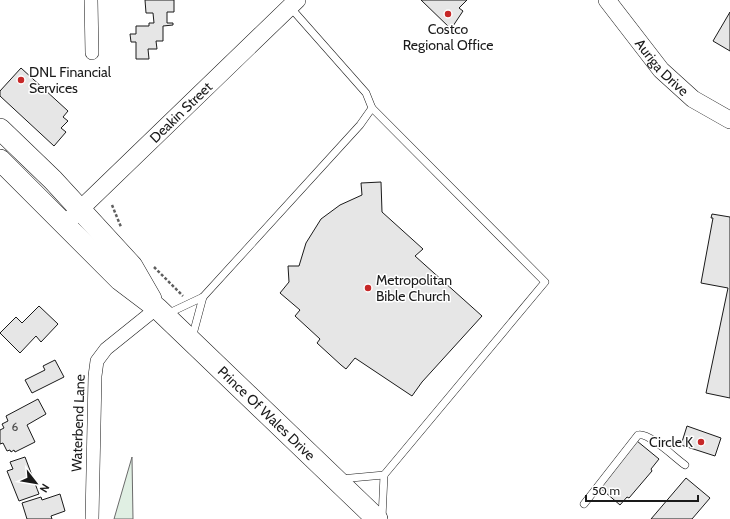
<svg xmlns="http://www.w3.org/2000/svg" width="730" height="519" viewBox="0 0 730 519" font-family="Cabin,sans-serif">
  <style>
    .green { fill: #e0efe3; stroke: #6a6a6a }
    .building { fill: #e6e6e6; stroke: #1a1a1a }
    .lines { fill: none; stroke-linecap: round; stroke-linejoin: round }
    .service-casing { stroke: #1a1a1a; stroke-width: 8 }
    .minor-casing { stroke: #1a1a1a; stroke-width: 14 }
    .tertiary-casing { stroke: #1a1a1a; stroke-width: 18 }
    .primary-casing { stroke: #1a1a1a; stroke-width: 22 }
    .path { stroke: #5f5f5f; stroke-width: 2.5; stroke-dasharray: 3 2; stroke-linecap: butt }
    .service { stroke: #fff; stroke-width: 7 }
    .minor { stroke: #fff; stroke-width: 13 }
    .tertiary { stroke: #fff; stroke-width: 17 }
    .primary { stroke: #fff; stroke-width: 21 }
    .poi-dot { fill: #c62828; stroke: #fff; stroke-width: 1.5 }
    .labels { text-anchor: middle; stroke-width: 3; stroke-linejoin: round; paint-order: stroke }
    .number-label { font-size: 12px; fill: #4d4d4d }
    .poi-label { font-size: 14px; fill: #1a1a1a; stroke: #fff; text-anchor: start }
    .street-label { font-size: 14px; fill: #1a1a1a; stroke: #fff }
  </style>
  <rect width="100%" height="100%" fill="#fff"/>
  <path class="green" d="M 132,457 L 133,519 L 114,519 Z"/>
  <g class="building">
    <path d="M 145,0 L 174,0 L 174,12 L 167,12 L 167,23 L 173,23 L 173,25 L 163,26 L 163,41 L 156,41 L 157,49 L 148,49 L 149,59 L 136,59 L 136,42 L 131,42 L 130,34 L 136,34 L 136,26 L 149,26 L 149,23 L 154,23 L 153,13 L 146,13 Z"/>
    <path d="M 421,0 L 467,0 L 459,8 L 463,11 L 451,29 Z"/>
    <path d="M 730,12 L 730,51 L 713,41 Z"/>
    <path d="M 21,68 L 68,111 L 63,117 L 68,121 L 61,128 L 66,132 L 54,146 L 0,96 L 0,91 Z"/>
    <path d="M 381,182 L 382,212 L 423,249 L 415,256 L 482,316 L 422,382 L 412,396 L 355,358 L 346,369 L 341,365 L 317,343 L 320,339 L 295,316 L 300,310 L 280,293 L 289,282 L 288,266 L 299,266 L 306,243 L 321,219 L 340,205 L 362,195 L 361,183 Z"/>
    <path d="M 712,214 L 730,217 L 730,398 L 706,393 L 728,288 L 701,283 L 713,218 L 711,218 Z"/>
    <path d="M 39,306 L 58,324 L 41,342 L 36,336 L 20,353 L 0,333 L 16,317 L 22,323 Z"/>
    <path d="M 55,360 L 64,377 L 32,393 L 25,380 L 45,370 L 43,366 Z"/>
    <path d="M 38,399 L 46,414 L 27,425 L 35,442 L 15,452 L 14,450 L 11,452 L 10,450 L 7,451 L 3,443 L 0,444 L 0,430 L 4,428 L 2,424 L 8,421 L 6,416 Z"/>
    <path d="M 687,426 L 721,438 L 715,456 L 681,445 Z"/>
    <path d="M 637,441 L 659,459 L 651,469 L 652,471 L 629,498 L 627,497 L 620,505 L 598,486 Z"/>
    <path d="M 25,457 L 39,494 L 19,501 L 7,471 L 13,469 L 10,462 Z"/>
    <path d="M 686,478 L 710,498 L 692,519 L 651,519 Z"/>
    <path d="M 60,494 L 65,511 L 51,516 L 52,519 L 27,519 L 22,503 L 41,497 L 42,500 Z"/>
  </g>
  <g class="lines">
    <defs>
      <g id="service">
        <path d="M 372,108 L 545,282 L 384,475 L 382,518"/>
        <path d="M 167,314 L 203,297 L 360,125 L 372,108 L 366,93 L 290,7"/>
        <path d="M 192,338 L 203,297"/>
        <path d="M 340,479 L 384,475"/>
        <path d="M 584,504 L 638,435 C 649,432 675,458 685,465"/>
      </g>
      <g id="minor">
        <path d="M 91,0 L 92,53"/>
        <path d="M 92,519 L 95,376 L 97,361 L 106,349 L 157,308"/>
      </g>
      <g id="tertiary">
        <path id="s1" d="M 607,0 L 661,70 L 693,99 L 730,120"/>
        <path id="s2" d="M 65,224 L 297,0"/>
      </g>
      <g id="primary">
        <path d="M 0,129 L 53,180 L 132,266 L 151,299"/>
        <path id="s3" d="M 0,160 L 120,280 L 157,308 L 377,519"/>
      </g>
    </defs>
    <use href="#service" class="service-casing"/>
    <use href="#minor" class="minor-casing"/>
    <use href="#tertiary" class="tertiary-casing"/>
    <use href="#primary" class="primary-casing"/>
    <g class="path">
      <path d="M 112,205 L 121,227"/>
      <path d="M 154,267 L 183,296"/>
    </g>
    <use href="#service" class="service"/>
    <use href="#minor" class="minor"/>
    <use href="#tertiary" class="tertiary"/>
    <use href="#primary" class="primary"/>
  </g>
  <g class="poi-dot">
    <circle cx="448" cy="14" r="4"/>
    <circle cx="21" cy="80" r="4"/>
    <circle cx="368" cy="288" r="4"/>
    <circle cx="701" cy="442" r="4"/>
  </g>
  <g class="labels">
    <g class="number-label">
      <text x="15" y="431">6</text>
    </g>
    <g class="poi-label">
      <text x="448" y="34" text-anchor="middle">Costco<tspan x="448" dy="16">Regional Office</tspan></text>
      <text x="29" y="77">DNL Financial<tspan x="29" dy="16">Services</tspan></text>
      <text x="376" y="285">Metropolitan<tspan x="376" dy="16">Bible Church</tspan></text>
      <text x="693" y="447" text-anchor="end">Circle K</text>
    </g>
    <g class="street-label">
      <text dy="5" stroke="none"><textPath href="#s1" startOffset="87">Auriga Drive</textPath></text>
      <text dy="5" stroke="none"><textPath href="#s2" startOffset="161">Deakin Street</textPath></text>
      <text dy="5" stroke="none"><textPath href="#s3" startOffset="368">Prince Of Wales Drive</textPath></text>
      <text transform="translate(78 423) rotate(-88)" y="5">Waterbend Lane</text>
    </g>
  </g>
  <g transform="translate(36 483) rotate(121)" stroke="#ffffff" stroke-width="3" paint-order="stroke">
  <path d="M0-3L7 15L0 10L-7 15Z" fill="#1a1a1a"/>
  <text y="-6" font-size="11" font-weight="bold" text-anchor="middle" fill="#1a1a1a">N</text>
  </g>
  <path d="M586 495v6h112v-6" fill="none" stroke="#1a1a1a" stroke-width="2"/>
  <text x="592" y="495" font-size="12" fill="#1a1a1a" stroke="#ffffff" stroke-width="3" paint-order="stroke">50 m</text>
</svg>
